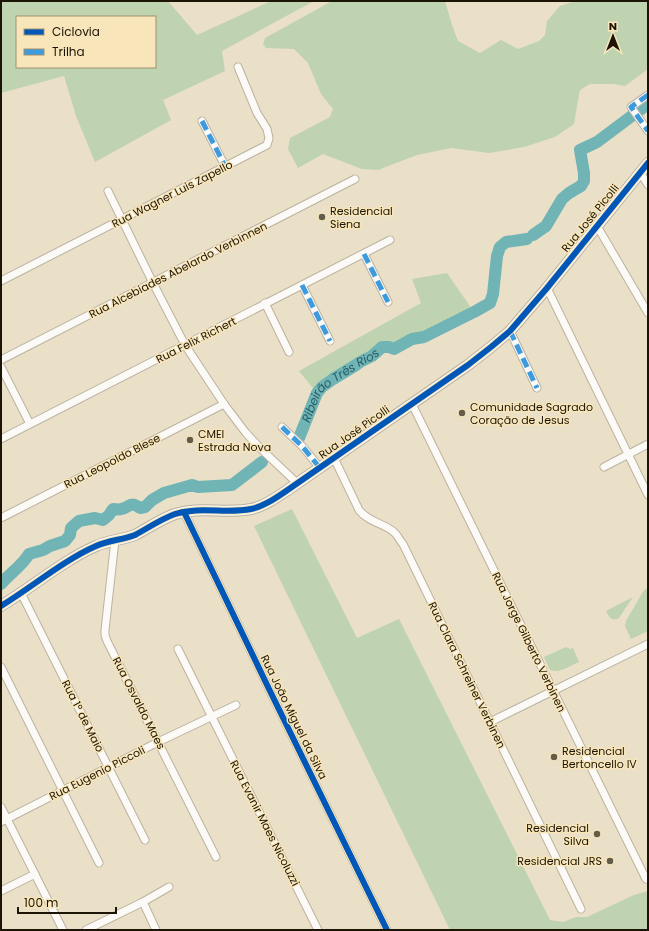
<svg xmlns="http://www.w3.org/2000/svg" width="649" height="931" viewBox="0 0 649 931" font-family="Poppins,sans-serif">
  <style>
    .green { fill: #bfd3b0; fill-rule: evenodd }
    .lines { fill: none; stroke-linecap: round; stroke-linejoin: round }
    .river { stroke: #70b4b6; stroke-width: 12 }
    .street-casing { stroke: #bbb2a0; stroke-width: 9 }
    .secondary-casing { stroke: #bbb2a0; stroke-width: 12 }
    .street { stroke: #fcfaf7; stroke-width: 7 }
    .secondary { stroke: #fcfaf7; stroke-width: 10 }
    .quiet { stroke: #3c9add; stroke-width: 5; stroke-dasharray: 10 5; stroke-linecap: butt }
    .cycleway-casing { stroke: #f8e5b9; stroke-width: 8 }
    .cycleway { stroke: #0057b8; stroke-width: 6 }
    .poi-dot { fill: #645c4a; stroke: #f8e5b9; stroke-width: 1.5 }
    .labels { text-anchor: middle; stroke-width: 3; stroke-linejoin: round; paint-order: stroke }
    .street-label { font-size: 11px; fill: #1c1506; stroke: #f8e5b9 }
    .poi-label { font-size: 11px; fill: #1c1506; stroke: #f8e5b9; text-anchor: start }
    .water-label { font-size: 12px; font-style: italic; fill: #255d64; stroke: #f8e5b9 }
  </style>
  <rect width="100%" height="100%" fill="#eadfc7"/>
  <g class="green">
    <path d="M 1,1 L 168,1 L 197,35 L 271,1 L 314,1 L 222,51 L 225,71 L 163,100 L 171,120 L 95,162 L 76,116 L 64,76 L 1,93 ZM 17,17 L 155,17 L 155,67 L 17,67 Z"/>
    <path d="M 332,1 L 445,1 L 452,25 L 458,41 L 480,53 L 501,40 L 518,49 L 539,41 L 545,35 L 547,21 L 560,6 L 575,1 L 648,1 L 648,69 L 625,86 L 614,84 L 590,84 L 580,90 L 577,106 L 574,124 L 555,137 L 524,147 L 489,153 L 451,148 L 417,155 L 378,170 L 362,169 L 323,154 L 298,168 L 288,149 L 290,138 L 330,117 L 333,109 L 321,94 L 308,63 L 294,49 L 266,48 L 263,44 L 265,38 Z"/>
    <path d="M 447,273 L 474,312 L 424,337 L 412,339 L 394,349 L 389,347 L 382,347 L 372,356 L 360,362 L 356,365 L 333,379 L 322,387 L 317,393 L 299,371 L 421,303 L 412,279 Z"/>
    <path d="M 292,509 L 357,638 L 399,619 L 550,920 L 563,922 L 576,917 L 587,917 L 634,895 L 648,891 L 648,930 L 450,930 L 254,526 Z"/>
    <path d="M 648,588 L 648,631 L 631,639 L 625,626 L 626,621 L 644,590 Z"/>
    <path d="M 633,597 L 619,618 C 612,622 609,617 606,611 Z"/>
    <path d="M 566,647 L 570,649 L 573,648 L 579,662 C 571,665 559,674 550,670 L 544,657 Z"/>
  </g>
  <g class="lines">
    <g class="river">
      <path d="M 640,110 L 648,104"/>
      <path d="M 533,235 L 546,226 L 562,199 L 569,193 L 581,186 L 584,181 L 584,173 L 580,150 L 597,142 L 633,115"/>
      <path id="s1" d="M 299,438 L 317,393 L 322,387 L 333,379 L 356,365 L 360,362 L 372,356 L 382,347 L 389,347 L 394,349 L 412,339 L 424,337 L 474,312 L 490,303 L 493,294 L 497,256 L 500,247 L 506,242 L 527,239"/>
      <path d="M 1,584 C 10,573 22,566 29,554 L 43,550 L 50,546 L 65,541 L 70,535 L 71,528 L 79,521 L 95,518 L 103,520 L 109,515 L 113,509 C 116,509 118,510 121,509 C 130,508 129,500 140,508 L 145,507 L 152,500 L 164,493 L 192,485 L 198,487 L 232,485 L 262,462"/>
    </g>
    <defs>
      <g id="street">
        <path d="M 648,95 L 631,107 L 648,131"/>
        <path d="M 202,121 L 225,166"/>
        <path d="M 640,172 L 648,185"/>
        <path d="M 108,191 L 153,283 L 185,345 L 224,404 L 246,433 L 260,448 L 297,483"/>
        <path d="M 597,226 L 648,313"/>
        <path d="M 364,254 L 388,302"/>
        <path d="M 1,281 L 267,145 L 269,138 L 267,129 L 257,113 L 238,67"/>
        <path d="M 302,285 L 330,341"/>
        <path d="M 547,288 L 648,495"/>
        <path d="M 265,303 L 289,352"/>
        <path d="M 510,331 L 537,388"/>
        <path d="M 1,360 L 355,179"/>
        <path d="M 1,367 L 30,424"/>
        <path d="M 412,404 L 646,879"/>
        <path d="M 282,427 L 302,446 L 320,468"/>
        <path d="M 1,439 L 390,240"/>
        <path d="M 334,458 L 359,510 C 369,523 385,523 395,533 C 398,536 400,541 403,544 L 581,909"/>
        <path d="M 604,467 L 648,444"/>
        <path d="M 184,512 L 269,689 L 387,930"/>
        <path d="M 1,518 L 224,404"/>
        <path d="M 115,540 L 105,630 L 105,635 L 107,641 L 216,857"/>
        <path d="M 21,593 L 145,840"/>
        <path d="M 178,649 L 318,930"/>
        <path d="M 1,667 L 99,863"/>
        <path d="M 490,722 L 648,644"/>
        <path d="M 1,807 L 63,930"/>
        <path d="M 1,822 L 158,742 L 236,705"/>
        <path d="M 1,891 L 35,874"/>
        <path d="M 143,902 L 156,930"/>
        <path d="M 86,930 L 143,902 L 169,887"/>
      </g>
      <path id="secondary" d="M 1,606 C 32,587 64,560 96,546 C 109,540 122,540 135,535 C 148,528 161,519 175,514 C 200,506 226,514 251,509 C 265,506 277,497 289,489 L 468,365 L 491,347 L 510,331 L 547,288 L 648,163"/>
    </defs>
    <use href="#street" class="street-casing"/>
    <use href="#secondary" class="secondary-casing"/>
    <use href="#street" class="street"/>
    <use href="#secondary" class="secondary"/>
    <g class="quiet">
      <path d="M 648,95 L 631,107 L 648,131"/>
      <path d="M 202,121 L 225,166"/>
      <path d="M 364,254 L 388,302"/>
      <path d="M 302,285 L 330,341"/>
      <path d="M 510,331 L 537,388"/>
      <path d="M 282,427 L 302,446 L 320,468"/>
    </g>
    <defs>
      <g id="cycleway">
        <path d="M 184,512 L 269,689 L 387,930"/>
        <path d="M 1,606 C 32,587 64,560 96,546 C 109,540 122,540 135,535 C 148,528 161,519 175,514 C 200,506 226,514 251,509 C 265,506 277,497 289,489 L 468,365 L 491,347 L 510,331 L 547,288 L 648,163"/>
      </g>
    </defs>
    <use href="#cycleway" class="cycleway-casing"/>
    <use href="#cycleway" class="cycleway"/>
  </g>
  <g class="poi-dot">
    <circle cx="322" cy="217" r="4"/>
    <circle cx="462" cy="413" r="4"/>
    <circle cx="190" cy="440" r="4"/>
    <circle cx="554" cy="757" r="4"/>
    <circle cx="597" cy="834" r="4"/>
    <circle cx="610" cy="861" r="4"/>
  </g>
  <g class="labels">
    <g class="street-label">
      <text transform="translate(172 194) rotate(-27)" y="4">Rua Wagner Luis Zapello</text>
      <text transform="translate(590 218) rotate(-51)" y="4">Rua José Picolli</text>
      <text transform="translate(178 270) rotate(-27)" y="4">Rua Alcebiades Abelardo Verbinnen</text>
      <text transform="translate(196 340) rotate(-27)" y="4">Rua Felix Richert</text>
      <text transform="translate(354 432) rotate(-35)" y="4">Rua José Picolli</text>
      <text transform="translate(112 461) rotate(-27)" y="4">Rua Leopoldo Blese</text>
      <text transform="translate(529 642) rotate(64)" y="4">Rua Jorge Gilberto Verbinen</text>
      <text transform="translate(467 675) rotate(64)" y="4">Rua Clara Schreiner Verbinen</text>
      <text transform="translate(139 703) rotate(63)" y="4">Rua Osvaldo Maes</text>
      <text transform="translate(83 716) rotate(63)" y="4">Rua 1º de Maio</text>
      <text transform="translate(294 717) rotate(64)" y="4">Rua João Miguel da Silva</text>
      <text transform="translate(97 773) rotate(-27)" y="4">Rua Eugenio Piccoli</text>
      <text transform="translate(265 823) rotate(63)" y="4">Rua Evanir Maes Nicoluzzi</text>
    </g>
    <g class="poi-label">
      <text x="330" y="215">Residencial<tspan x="330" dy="13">Siena</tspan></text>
      <text x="470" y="411">Comunidade Sagrado<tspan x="470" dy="13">Coração de Jesus</tspan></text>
      <text x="198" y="438">CMEI<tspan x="198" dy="13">Estrada Nova</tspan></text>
      <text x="562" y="755">Residencial<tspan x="562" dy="13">Bertoncello IV</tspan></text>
      <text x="589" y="832" text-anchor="end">Residencial<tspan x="589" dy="13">Silva</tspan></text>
      <text x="602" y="865" text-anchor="end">Residencial JRS</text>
    </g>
    <g class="water-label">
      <text dy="4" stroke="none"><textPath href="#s1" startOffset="70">Ribeirão Três Rios</textPath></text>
    </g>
  </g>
  <rect width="649" height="931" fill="none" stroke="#1c1506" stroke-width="4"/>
  <rect x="16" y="16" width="140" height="52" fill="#f8e5b9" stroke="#a09271"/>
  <rect x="24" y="29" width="20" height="6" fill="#0057b8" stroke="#a09271"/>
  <text x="52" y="36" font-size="12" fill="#1c1506">Ciclovia</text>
  <rect x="24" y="49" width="20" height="6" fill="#3c9add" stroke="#a09271"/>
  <text x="52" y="56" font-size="12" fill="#1c1506">Trilha</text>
  <g transform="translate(613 36)" stroke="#f8e5b9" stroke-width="3" paint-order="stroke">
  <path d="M0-3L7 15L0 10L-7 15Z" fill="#1c1506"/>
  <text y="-6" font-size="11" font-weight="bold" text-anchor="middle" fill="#1c1506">N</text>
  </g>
  <path d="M18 907v6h98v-6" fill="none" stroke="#1c1506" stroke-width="2"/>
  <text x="24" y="907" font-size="12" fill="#1c1506" stroke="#f8e5b9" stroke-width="3" paint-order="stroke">100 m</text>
</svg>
